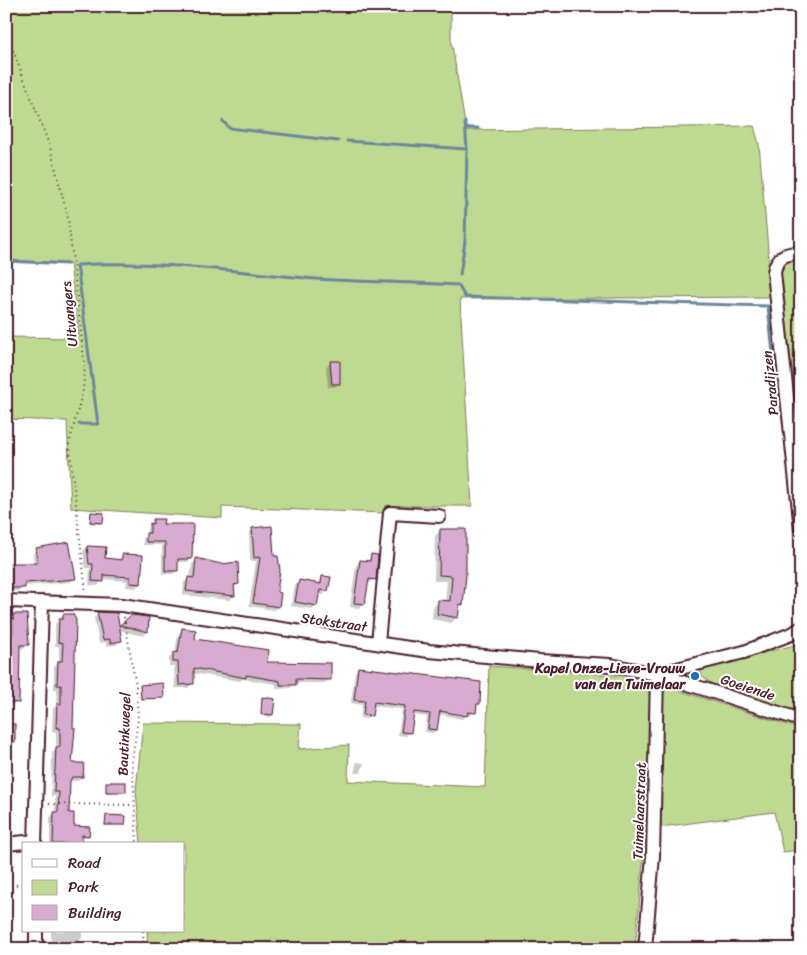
<svg xmlns="http://www.w3.org/2000/svg" width="807" height="955" viewBox="0 0 807 955" font-family="Sriracha,sans-serif">
  <style>
    .green { fill: #bed991; stroke: #847c5e }
    .shadow { fill: #0003 }
    .lines { fill: none; stroke-linecap: round; stroke-linejoin: round }
    .stream { stroke: #6c879a; stroke-width: 3 }
    .building { fill: #d7acd0; stroke: #4a1f2b }
    .minor-casing { stroke: #4a1f2b; stroke-width: 16 }
    .path { stroke: #4a1f2b; stroke-width: 2; stroke-dasharray: 1 4; stroke-linecap: butt }
    .minor { stroke: #fff; stroke-width: 12 }
    .poi-dot { fill: #1f6fb2; stroke: #fff; stroke-width: 2 }
    .labels { text-anchor: middle; stroke-width: 4; stroke-linejoin: round; paint-order: stroke }
    .street-label { font-size: 14px; fill: #4a1f2b; stroke: #fff }
    .poi-label { font-size: 14px; font-weight: bold; fill: #4a1f2b; stroke: #fff; text-anchor: end }
  </style>
  <rect width="100%" height="100%" fill="#fff"/>
  <filter id="ink" filterUnits="userSpaceOnUse"><feTurbulence type="fractalNoise" baseFrequency=".02" numOctaves="2"/><feDisplacementMap in="SourceGraphic" scale="10" xChannelSelector="R" yChannelSelector="G"/><feConvolveMatrix kernelMatrix="1 2 1 2 8 2 1 2 1" color-interpolation-filters="sRGB"/></filter>
  <g filter="url(#ink)">
    <g class="green">
      <path d="M 6,6 L 451,6 L 451,39 L 466,130 L 754,126 L 759,144 L 772,297 L 460,299 L 472,506 L 385,506 L 384,513 L 222,507 L 222,518 L 71,508 L 67,421 L 6,419 L 6,337 L 79,338 L 70,263 L 6,260 Z"/>
      <path d="M 791,258 L 801,258 L 801,450 L 781,275 L 785,263 Z"/>
      <path d="M 801,641 L 801,712 C 781,706 710,690 701,675 L 701,671 L 706,667 L 791,646 Z"/>
      <path d="M 489,666 L 639,677 L 648,681 L 652,686 L 647,821 L 635,949 L 148,949 L 147,931 L 184,931 L 184,844 L 141,844 L 136,790 L 143,723 L 301,724 L 299,749 L 349,745 L 348,781 L 485,787 Z"/>
      <path d="M 671,688 L 801,729 L 801,850 L 783,852 L 774,812 L 661,827 L 662,704 L 664,691 Z"/>
    </g>
    <g class="shadow">
      <path d="M 330,363 L 339,383 L 335,387 L 328,387 L 326,367 Z"/>
      <path d="M 91,513 L 102,522 L 100,524 L 89,523 Z"/>
      <path d="M 154,520 L 162,525 L 191,559 L 187,562 L 176,562 L 176,571 L 173,574 L 162,574 L 162,545 L 143,545 L 143,538 L 147,535 L 147,528 Z"/>
      <path d="M 253,529 L 276,593 L 278,606 L 274,610 L 249,606 L 256,561 L 250,561 L 249,533 Z"/>
      <path d="M 440,530 L 462,604 L 458,608 L 457,617 L 451,623 L 432,619 L 433,607 L 439,601 L 445,601 L 447,581 L 434,581 L 435,536 Z"/>
      <path d="M 87,547 L 104,560 L 118,560 L 123,555 L 140,584 L 135,588 L 126,587 L 127,581 L 103,579 L 98,586 L 89,585 L 90,568 L 85,568 L 83,551 Z"/>
      <path d="M 37,549 L 75,578 L 71,582 L 24,586 L 20,591 L 7,591 L 6,583 L 34,565 L 33,554 Z"/>
      <path d="M 372,556 L 374,579 L 370,583 L 367,583 L 364,604 L 360,608 L 350,607 L 356,565 L 360,561 L 367,562 Z"/>
      <path d="M 197,560 L 238,584 L 233,588 L 234,596 L 230,600 L 183,595 L 184,582 L 190,578 L 192,564 Z"/>
      <path d="M 323,577 L 327,591 L 323,595 L 318,594 L 316,605 L 312,609 L 291,606 L 295,585 L 299,581 L 318,584 Z"/>
      <path d="M 98,614 L 118,628 L 131,616 L 147,632 L 143,636 L 118,630 L 120,640 L 116,645 L 106,646 L 106,642 L 99,643 L 94,618 Z"/>
      <path d="M 6,615 L 26,615 L 27,644 L 24,648 L 19,648 L 18,702 L 11,706 L 10,725 L 13,742 L 9,746 L 12,783 L 6,787 Z"/>
      <path d="M 64,615 L 71,764 L 82,777 L 78,781 L 70,781 L 67,814 L 73,827 L 88,835 L 80,839 L 79,844 L 50,844 L 50,817 L 55,813 L 55,796 L 51,796 L 52,752 L 56,748 L 56,732 L 52,731 L 53,709 L 57,705 L 57,689 L 54,689 L 54,667 L 59,662 L 59,646 L 55,646 L 55,624 Z"/>
      <path d="M 182,630 L 194,640 L 266,664 L 329,679 L 325,683 L 295,683 L 290,688 L 276,689 L 276,684 L 243,679 L 240,681 L 192,673 L 192,684 L 188,688 L 175,688 L 174,666 L 169,666 L 169,658 L 175,654 L 178,634 Z"/>
      <path d="M 358,668 L 478,703 L 471,716 L 465,716 L 462,719 L 438,714 L 436,730 L 433,733 L 425,732 L 427,717 L 412,715 L 410,732 L 406,736 L 398,735 L 402,709 L 372,706 L 371,715 L 367,719 L 360,718 L 362,705 L 351,703 L 355,672 Z"/>
      <path d="M 141,686 L 163,697 L 140,700 Z"/>
      <path d="M 263,699 L 272,715 L 270,717 L 260,716 Z"/>
      <path d="M 357,762 L 364,763 L 361,773 L 354,773 Z"/>
      <path d="M 107,783 L 125,791 L 105,793 Z"/>
      <path d="M 6,814 L 10,814 L 12,822 L 6,828 Z"/>
      <path d="M 106,816 L 124,825 L 104,826 Z"/>
      <path d="M 6,900 L 9,921 L 6,924 Z"/>
      <path d="M 51,931 L 82,931 L 82,938 L 78,942 L 51,941 Z"/>
    </g>
    <g class="lines">
      <g class="stream">
        <path d="M 223,121 L 229,128 L 338,141"/>
        <path d="M 465,122 L 467,149"/>
        <path d="M 466,128 L 478,128"/>
        <path d="M 347,141 L 467,149 L 465,241 L 460,275"/>
        <path d="M 6,261 L 68,264"/>
        <path d="M 798,398 L 801,397"/>
        <path d="M 79,424 L 98,424 L 77,265 C 158,260 237,272 317,279 C 364,282 411,282 458,285 L 465,297 L 768,306 L 778,400"/>
      </g>
    </g>
    <g class="building">
      <path d="M 330,361 L 340,361 L 340,384 L 332,384 Z"/>
      <path d="M 91,512 L 104,513 L 103,523 L 90,522 Z"/>
      <path d="M 153,519 L 164,519 L 163,524 L 193,524 L 192,559 L 178,559 L 178,571 L 165,571 L 165,542 L 146,542 L 146,533 L 150,533 L 150,523 L 153,524 Z"/>
      <path d="M 272,526 L 274,556 L 278,556 L 280,570 L 277,592 L 281,593 L 279,607 L 253,603 L 260,557 L 254,558 L 252,528 Z"/>
      <path d="M 440,529 L 466,529 L 466,575 L 463,605 L 460,604 L 458,618 L 437,614 L 438,600 L 450,601 L 452,576 L 439,575 Z"/>
      <path d="M 69,542 L 76,579 L 25,583 L 25,588 L 6,588 L 6,563 L 36,563 L 38,562 L 36,548 Z"/>
      <path d="M 87,546 L 106,547 L 105,558 L 122,560 L 122,554 L 143,555 L 141,584 L 130,583 L 130,577 L 104,575 L 104,582 L 92,581 L 93,564 L 89,564 Z"/>
      <path d="M 371,554 L 378,555 L 376,580 L 369,579 L 365,604 L 354,603 L 360,560 L 370,561 Z"/>
      <path d="M 196,558 L 221,564 L 238,562 L 239,584 L 234,585 L 235,596 L 186,591 L 188,577 L 194,578 Z"/>
      <path d="M 322,576 L 331,577 L 328,591 L 320,590 L 317,606 L 295,602 L 299,580 L 321,584 Z"/>
      <path d="M 97,612 L 117,613 L 122,641 L 110,643 L 110,639 L 103,640 Z"/>
      <path d="M 13,614 L 27,614 L 29,645 L 20,645 L 19,703 L 6,702 L 7,634 L 13,634 Z"/>
      <path d="M 63,614 L 73,614 L 76,620 L 73,728 L 75,728 L 72,763 L 84,763 L 83,777 L 72,777 L 70,781 L 69,813 L 74,813 L 74,826 L 90,827 L 89,836 L 82,835 L 82,843 L 53,844 L 54,812 L 58,812 L 59,792 L 54,792 L 56,747 L 60,747 L 60,728 L 56,728 L 57,704 L 61,704 L 61,685 L 57,685 L 58,661 L 62,661 L 63,643 L 58,642 L 59,619 L 63,619 Z"/>
      <path d="M 131,615 L 149,617 L 148,632 L 120,625 Z"/>
      <path d="M 182,628 L 196,630 L 195,639 L 269,650 L 267,662 L 331,663 L 331,680 L 296,679 L 296,685 L 280,685 L 280,681 L 246,675 L 246,678 L 194,668 L 194,684 L 179,685 L 178,662 L 173,662 L 173,653 L 178,652 Z"/>
      <path d="M 358,667 L 481,682 L 480,704 L 477,704 L 476,713 L 468,712 L 467,716 L 440,711 L 437,730 L 428,729 L 430,714 L 414,712 L 411,733 L 401,732 L 405,706 L 374,702 L 372,716 L 363,715 L 365,701 L 354,700 Z"/>
      <path d="M 163,683 L 164,698 L 141,699 L 140,685 Z"/>
      <path d="M 262,697 L 275,699 L 273,715 L 261,714 Z"/>
      <rect x="6" y="724" width="9" height="18"/>
      <rect x="106" y="782" width="20" height="10"/>
      <path d="M 106,815 L 126,816 L 125,825 L 105,825 Z"/>
    </g>
    <g class="lines">
      <defs>
        <g id="minor">
          <path d="M 801,253 C 785,253 777,256 774,272 L 801,530"/>
          <path d="M 6,601 L 122,605 L 429,651 L 540,661 L 610,665 L 657,674 L 801,720"/>
          <path d="M 378,643 L 390,513 L 439,516"/>
          <path d="M 657,674 L 744,652 L 794,633 L 801,628"/>
          <path d="M 6,844 L 35,841"/>
          <path d="M 35,844 L 42,602"/>
          <path d="M 36,931 L 36,949"/>
          <path d="M 645,949 L 653,856 L 657,674"/>
        </g>
      </defs>
      <use href="#minor" class="minor-casing"/>
      <g class="path">
        <path d="M 6,32 L 50,147 L 68,218 L 85,368 L 83,390 L 69,444 L 86,593"/>
        <path d="M 124,617 L 136,686 L 138,719 L 132,760 L 137,844"/>
        <path d="M 49,804 L 134,805"/>
        <path d="M 6,886 L 24,884"/>
        <path d="M 143,931 L 144,949"/>
      </g>
      <use href="#minor" class="minor"/>
    </g>
  </g>
  <circle class="poi-dot" cx="695" cy="676" r="5"/>
  <g class="labels">
    <g class="street-label">
      <text transform="translate(69 314) rotate(-96)" y="5">Uitvangers</text>
      <text transform="translate(770 383) rotate(-96)" y="5">Paradijzen</text>
      <text transform="translate(334 622) rotate(8)" y="5">Stokstraat</text>
      <text transform="translate(748 687) rotate(18)" y="5">Goeiende</text>
      <text transform="translate(124 734) rotate(-88)" y="5">Bautinkwegel</text>
      <text transform="translate(639 811) rotate(-88)" y="5">Tuimelaarstraat</text>
    </g>
    <g class="poi-label">
      <text x="685" y="673">Kapel Onze-Lieve-Vrouw<tspan x="685" dy="16">van den Tuimelaar</tspan></text>
    </g>
  </g>
  <rect width="807" height="955" fill="none" stroke="#fff" stroke-width="25"/>
  <rect x="12" y="12" width="782" height="930" fill="none" stroke="#4a1f2b" stroke-width="2" filter="url(#ink)"/>
  <rect x="22" y="842" width="162" height="90" fill="#ffffff" stroke="#b7a5aa"/>
  <rect x="32" y="859" width="25" height="8" fill="#ffffff" stroke="#b7a5aa"/>
  <text x="68" y="868" font-size="15" fill="#4a1f2b">Road</text>
  <rect x="32" y="880" width="25" height="15" fill="#bed991" stroke="#b7a5aa"/>
  <text x="68" y="892" font-size="15" fill="#4a1f2b">Park</text>
  <rect x="32" y="905" width="25" height="15" fill="#d7acd0" stroke="#b7a5aa"/>
  <text x="68" y="918" font-size="15" fill="#4a1f2b">Building</text>
</svg>
